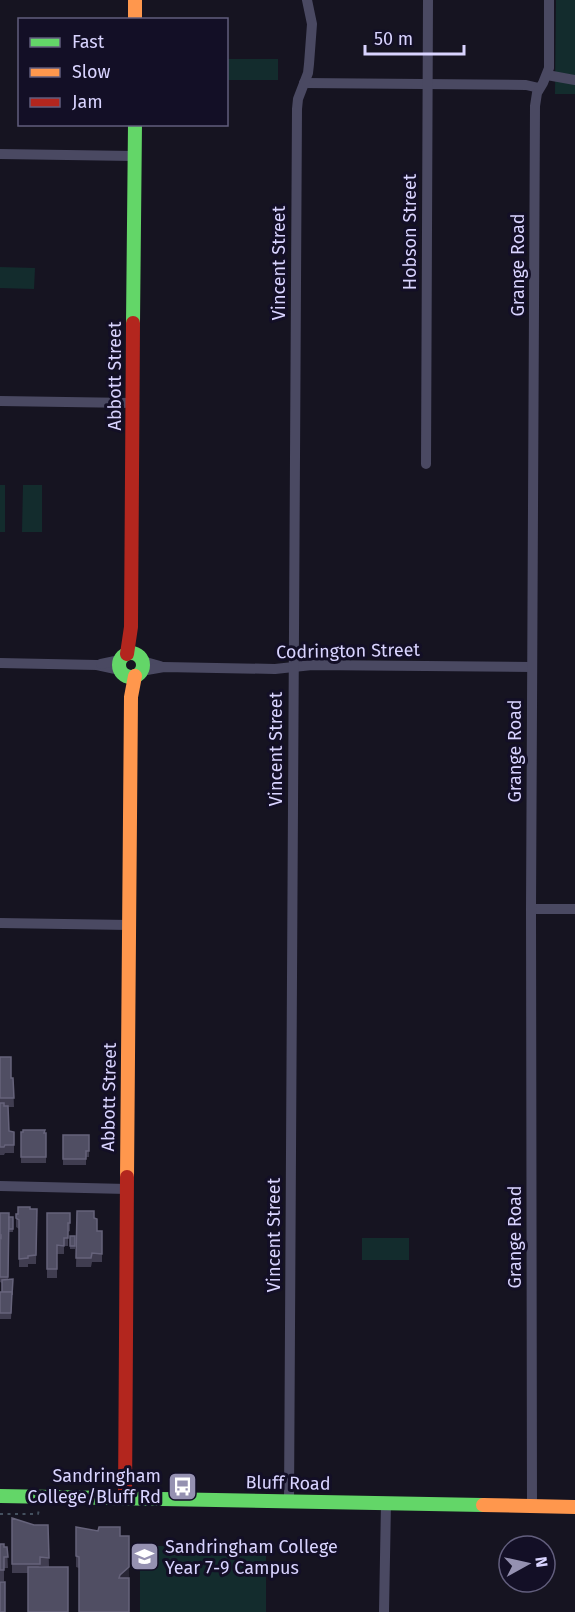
<svg xmlns="http://www.w3.org/2000/svg" width="575" height="1612" viewBox="0 0 575 1612" font-family="'Fira Sans',sans-serif">
  <style>
    .green { fill: #132c2d }
    .lines { fill: none; stroke-linecap: round; stroke-linejoin: round }
    .path { stroke: #44505f; stroke-width: 2; stroke-dasharray: 3 4.5; stroke-linecap: butt }
    .street { stroke: #4a4962; stroke-width: 10 }
    .fast { stroke: #63d668; stroke-width: 14 }
    .slow { stroke: #ff974d; stroke-width: 14 }
    .jam { stroke: #b3261e; stroke-width: 14 }
    .wall { fill: #403d50 }
    .shaded-wall { fill: #282635 }
    .building { fill: #504e63; stroke: #66637b; stroke-width: 1.5 }
    .labels { text-anchor: middle; stroke-width: 6; stroke-linejoin: round; paint-order: stroke }
    .street-label { font-size: 18px; fill: #d9d4ff; stroke: #130f26 }
    .poi-label { font-size: 18px; fill: #d9d4ff; stroke: #130f26; text-anchor: end }
  </style>
  <rect width="100%" height="100%" fill="#161421"/>
  <g class="green">
    <path d="M 556,0 L 575,0 L 575,94 L 555,94 Z"/>
    <rect x="228" y="59" width="50" height="21"/>
    <path d="M 0,267 L 35,268 L 34,289 L 0,288 Z"/>
    <rect x="0" y="485" width="5" height="47"/>
    <path d="M 23,485 L 42,485 L 42,532 L 22,532 Z"/>
    <rect x="362" y="1238" width="47" height="22"/>
    <rect x="140" y="1546" width="126" height="66"/>
  </g>
  <g class="lines">
    <path class="path" d="M 0,1514 L 38,1514 L 39,1510"/>
    <g class="street">
      <path d="M 547,75 L 575,80"/>
      <path d="M 304,83 L 526,85 L 539,88"/>
      <path d="M 0,154 L 134,156"/>
      <path d="M 0,401 L 132,403"/>
      <path d="M 426,464 L 428,0"/>
      <path d="M 142,661 L 160,666"/>
      <path d="M 0,663 L 97,665 L 120,670"/>
      <path d="M 101,664 L 120,660"/>
      <path d="M 141,671 L 164,667 L 275,669 L 312,665 L 532,667"/>
      <path d="M 531,909 L 575,909"/>
      <path d="M 0,923 L 129,925"/>
      <path d="M 0,1186 L 127,1189"/>
      <path d="M 289,1501 L 297,109 L 298,99 L 308,73 L 309,64 L 312,24 L 307,0"/>
      <path d="M 532,1506 L 531,909 L 535,106 L 537,93 L 543,83 L 549,68 L 549,0"/>
      <path d="M 384,1612 L 386,1503"/>
    </g>
    <g class="fast">
      <path d="M 133,323 L 135,124"/>
      <circle cx="131" cy="665" r="12"/>
      <path d="M 0,1496 L 483,1505"/>
    </g>
    <g class="slow">
      <path d="M 135,0 L 135,20"/>
      <path d="M 127,1177 L 131,697 L 135,676"/>
      <path d="M 483,1505 L 575,1507"/>
    </g>
    <g class="jam">
      <path d="M 127,654 L 131,627 L 133,323"/>
      <path d="M 125,1498 L 127,1177"/>
    </g>
  </g>
  <g class="wall">
    <path d="M 0,1057 L 11,1078 L 13,1078 L 14,1107 L 8,1107 L 9,1131 L 14,1132 L 14,1153 L 5,1153 L 4,1155 L 0,1155 Z"/>
    <path d="M 21,1132 L 46,1133 L 46,1163 L 21,1163 Z"/>
    <path d="M 63,1135 L 89,1135 L 89,1157 L 86,1157 L 86,1165 L 63,1165 Z"/>
    <path d="M 30,1209 L 37,1209 L 36,1264 L 28,1264 L 28,1267 L 19,1267 L 19,1229 L 16,1227 L 16,1214 Z"/>
    <path d="M 77,1211 L 94,1218 L 97,1231 L 102,1231 L 102,1262 L 92,1262 L 91,1267 L 76,1267 Z"/>
    <path d="M 0,1213 L 9,1217 L 13,1217 L 13,1232 L 9,1232 L 8,1279 L 13,1279 L 11,1319 L 0,1319 L 0,1292 L 2,1292 L 2,1283 L 0,1282 Z"/>
    <path d="M 47,1213 L 70,1213 L 70,1231 L 68,1232 L 68,1246 L 64,1246 L 64,1254 L 57,1254 L 57,1278 L 47,1278 Z"/>
    <rect x="70" y="1236" width="5" height="13"/>
    <path d="M 12,1518 L 34,1525 L 48,1525 L 49,1567 L 40,1566 L 28,1573 L 12,1573 Z"/>
    <path d="M 76,1527 L 120,1536 L 129,1536 L 129,1612 L 79,1568 L 76,1567 Z"/>
    <path d="M 0,1544 L 4,1547 L 7,1547 L 8,1568 L 4,1568 L 4,1581 L 0,1581 Z"/>
  </g>
  <path class="shaded-wall" d="M 129,1567 L 129,1578 L 120,1586 L 120,1575 Z"/>
  <g class="building">
    <path d="M 0,1057 L 11,1057 L 11,1078 L 13,1078 L 14,1098 L 0,1098 Z"/>
    <path d="M 0,1103 L 4,1103 L 4,1106 L 8,1106 L 9,1131 L 14,1132 L 14,1145 L 5,1145 L 4,1147 L 0,1147 Z"/>
    <path d="M 23,1130 L 45,1130 L 44,1133 L 46,1133 L 46,1157 L 21,1157 L 21,1132 L 23,1132 Z"/>
    <path d="M 63,1135 L 89,1135 L 89,1151 L 86,1151 L 86,1159 L 63,1159 Z"/>
    <path d="M 18,1207 L 30,1207 L 30,1209 L 37,1209 L 36,1255 L 28,1256 L 28,1258 L 19,1259 L 19,1220 L 16,1218 L 16,1214 L 18,1214 Z"/>
    <path d="M 77,1211 L 94,1211 L 94,1218 L 97,1219 L 97,1231 L 102,1231 L 102,1254 L 92,1253 L 91,1258 L 76,1258 Z"/>
    <path d="M 0,1213 L 9,1213 L 8,1277 L 0,1277 L 0,1237 L 1,1238 L 1,1235 L 0,1235 Z"/>
    <path d="M 47,1213 L 70,1213 L 70,1223 L 68,1223 L 68,1238 L 64,1238 L 64,1246 L 57,1245 L 57,1269 L 47,1269 Z"/>
    <rect x="9" y="1217" width="4" height="12"/>
    <rect x="70" y="1236" width="5" height="10"/>
    <path d="M 13,1279 L 12,1295 L 12,1292 L 2,1292 L 2,1280 Z"/>
    <path d="M 0,1292 L 12,1292 L 11,1313 L 0,1313 Z"/>
    <path d="M 12,1518 L 34,1525 L 48,1525 L 49,1558 L 40,1557 L 40,1564 L 12,1564 Z"/>
    <path d="M 76,1527 L 98,1531 L 99,1527 L 120,1527 L 120,1536 L 129,1536 L 129,1567 L 120,1575 L 119,1578 L 129,1578 L 129,1612 L 79,1612 L 79,1557 L 76,1556 Z"/>
    <path d="M 0,1544 L 4,1544 L 4,1547 L 7,1547 L 8,1557 L 4,1557 L 4,1570 L 0,1570 Z"/>
    <rect x="28" y="1567" width="40" height="45"/>
    <rect x="0" y="1582" width="5" height="30"/>
  </g>
  <defs>
    <symbol id="bus-square" viewBox="-11 -11 22 22"><rect x="-9" y="-9" width="18" height="18" rx="4" fill="#9591b1" stroke="#130f26"/><path d="M-5-6H5V4H4V6H2V4H-2V6H-4V4H-5ZM-3.5-4V0h7V-4ZM-3.5 1.2v1.5H-2V1.2ZM2 1.2v1.5H3.5V1.2Z" fill="#fff"/></symbol>
    <symbol id="school-square" viewBox="-11 -11 22 22"><rect x="-9" y="-9" width="18" height="18" rx="4" fill="#9591b1" stroke="#130f26"/><path d="M0-5L7-2L0 1L-7-2ZM-4 1L0 2.5L4 1V4Q0 6-4 4Z" fill="#fff"/></symbol>
  </defs>
  <g fill-rule="evenodd">
    <use href="#bus-square" x="166" y="1470" width="33" height="33"/>
    <use href="#school-square" x="128" y="1540" width="33" height="33"/>
  </g>
  <g class="labels">
    <g class="street-label">
      <text transform="translate(410 232) rotate(-90)" y="6">Hobson Street</text>
      <text transform="translate(279 263) rotate(-90)" y="6">Vincent Street</text>
      <text transform="translate(518 265) rotate(-90)" y="6">Grange Road</text>
      <text transform="translate(115 376) rotate(-90)" y="6">Abbott Street</text>
      <text transform="translate(348 651) rotate(-1)" y="6">Codrington Street</text>
      <text transform="translate(276 749) rotate(-90)" y="6">Vincent Street</text>
      <text transform="translate(515 751) rotate(-90)" y="6">Grange Road</text>
      <text transform="translate(109 1097) rotate(-89)" y="6">Abbott Street</text>
      <text transform="translate(274 1235) rotate(-90)" y="6">Vincent Street</text>
      <text transform="translate(515 1237) rotate(-90)" y="6">Grange Road</text>
      <text transform="translate(288 1483) rotate(1)" y="6">Bluff Road</text>
    </g>
    <g class="poi-label">
      <text x="161" y="1482">Sandringham<tspan x="161" dy="21">College/Bluff Rd</tspan></text>
      <text x="165" y="1553" text-anchor="start">Sandringham College<tspan x="165" dy="21">Year 7-9 Campus</tspan></text>
    </g>
  </g>
  <rect x="18" y="18" width="210" height="108" fill="#130f26" stroke="#625e7d" stroke-width="1.5"/>
  <rect x="30" y="38" width="30" height="9" fill="#63d668" stroke="#625e7d" stroke-width="1.5"/>
  <text x="72" y="48" font-size="18" fill="#d9d4ff">Fast</text>
  <rect x="30" y="68" width="30" height="9" fill="#ff974d" stroke="#625e7d" stroke-width="1.5"/>
  <text x="72" y="78" font-size="18" fill="#d9d4ff">Slow</text>
  <rect x="30" y="98" width="30" height="9" fill="#b3261e" stroke="#625e7d" stroke-width="1.5"/>
  <text x="72" y="108" font-size="18" fill="#d9d4ff">Jam</text>
  <g transform="translate(527 1564) rotate(82)"><circle r="28" fill="#130f26" stroke="#625e7d" stroke-width="1.5"/>
  <path d="M0-4.5L10 22L0 15L-10 22Z" fill="#9591b1"/>
  <text y="-9" font-size="16" font-weight="bold" text-anchor="middle" fill="#d9d4ff">N</text>
  </g>
  <path d="M365 45v9h99v-9" fill="none" stroke="#d9d4ff" stroke-width="3"/>
  <text x="374" y="45" font-size="18" fill="#d9d4ff" stroke="#130f26" stroke-width="4.5" paint-order="stroke">50 m</text>
</svg>
